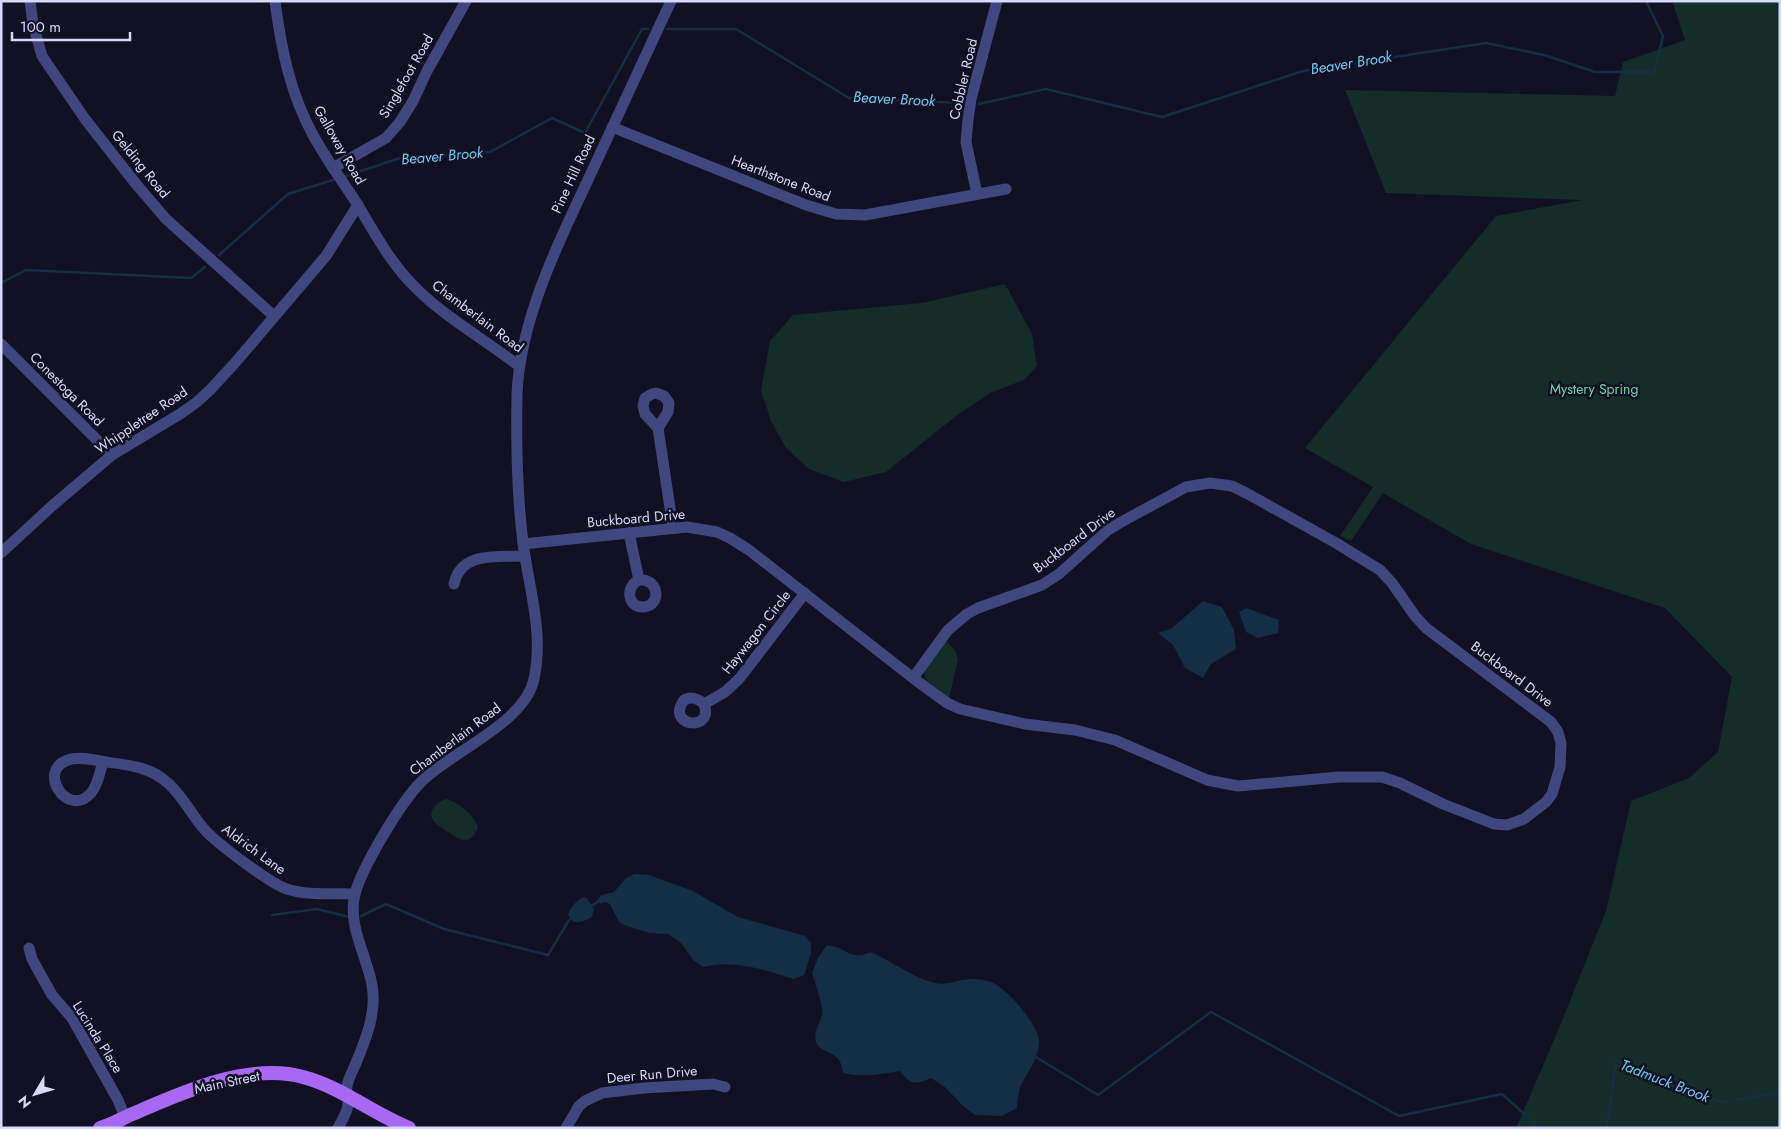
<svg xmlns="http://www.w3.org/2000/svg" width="1781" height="1129" viewBox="0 0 1781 1129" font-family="Jost,sans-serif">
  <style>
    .green { fill: #142d28 }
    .water { fill: #132e45 }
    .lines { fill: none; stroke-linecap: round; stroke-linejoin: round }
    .stream { stroke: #132e45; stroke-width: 2.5 }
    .minor { stroke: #40477e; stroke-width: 11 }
    .major { stroke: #a868f1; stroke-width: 14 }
    .labels { text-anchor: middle; stroke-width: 5; stroke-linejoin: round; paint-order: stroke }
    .street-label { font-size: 14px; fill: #d7d8fb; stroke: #111123 }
    .park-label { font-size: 14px; fill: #69d5a9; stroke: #111123 }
    .water-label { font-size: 15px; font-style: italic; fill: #6ecaf2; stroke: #111123 }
  </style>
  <rect width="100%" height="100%" fill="#111123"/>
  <g class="green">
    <path d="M 1672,1 L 1780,1 L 1780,1126 L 1776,1128 L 1519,1128 L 1517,1126 L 1562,1021 L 1606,911 L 1631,801 L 1689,778 L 1718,752 L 1732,677 L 1665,608 L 1471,544 L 1383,493 L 1351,541 L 1340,536 L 1373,487 L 1305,448 L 1496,216 L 1583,200 L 1386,193 L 1345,90 L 1615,96 L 1623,62 L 1685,40 Z"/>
    <path d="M 1005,284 L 1032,334 L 1037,366 L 1024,380 L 990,393 L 956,416 L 886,472 L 844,482 L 809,469 L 786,448 L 771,421 L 761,390 L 770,341 L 793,315 L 922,303 Z"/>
    <path d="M 946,641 L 955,650 L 958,660 L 949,698 C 940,691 923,684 924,671 Z"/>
    <path d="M 446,799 C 457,801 475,816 478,827 C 471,848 457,839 445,830 C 441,827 435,824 433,820 C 427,810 438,802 446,799 Z"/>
  </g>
  <g class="water">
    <path d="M 1203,601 L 1222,607 L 1234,630 L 1236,649 L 1211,664 L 1203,678 L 1185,668 L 1173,645 L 1158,633 L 1172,628 Z"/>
    <path d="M 1246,608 L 1279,620 L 1278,633 L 1258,638 L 1246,632 L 1239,612 Z"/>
    <path d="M 635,874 L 649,875 L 693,891 L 738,917 L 805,936 L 811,943 L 811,953 L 804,975 L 793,979 C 766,970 733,959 704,967 L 694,961 L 681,943 L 668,934 L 649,933 L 624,925 L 619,922 L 610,904 L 605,902 L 601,904 L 598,900 L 601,895 L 614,892 L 626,878 Z"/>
    <path d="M 586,897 L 594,909 L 592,917 C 583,922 572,927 568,914 C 573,905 576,899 586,897 Z"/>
    <path d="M 826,946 C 843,943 849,963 870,952 C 890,960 911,976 931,982 C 948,987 956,979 972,979 C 978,979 986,980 991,982 C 1007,988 1040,1026 1039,1043 C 1038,1060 1028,1071 1021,1085 C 1018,1092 1018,1101 1017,1108 L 1002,1116 L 975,1115 L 964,1107 L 945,1087 L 931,1078 C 914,1085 911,1085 900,1071 C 883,1074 860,1078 843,1073 C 841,1048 821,1056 816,1042 C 813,1031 820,1024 822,1015 C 824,1006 815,983 812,973 L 818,958 Z"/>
  </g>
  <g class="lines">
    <g class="stream">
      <path d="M 667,29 L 736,29 L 849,98 L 961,103"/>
      <path d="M 979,104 L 1046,89 L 1162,117 L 1303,71 L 1486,43 L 1544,55 L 1595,72 L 1654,72 L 1663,36 L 1646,1"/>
      <path d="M 346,176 L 400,158 L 490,152 L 552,118 L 585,133 L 642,29 L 648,29"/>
      <path d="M 219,255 L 288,194 L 333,180"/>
      <path d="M 1,283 L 26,270 L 191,278 L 205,267"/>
      <path d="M 590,907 L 599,901"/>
      <path d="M 272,915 L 317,909 L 349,917"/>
      <path d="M 361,916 L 386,904 L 444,929 L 548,955 L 569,920 L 573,918"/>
      <path d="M 1036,1057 L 1098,1095 L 1211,1012 L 1399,1116 L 1502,1094 L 1540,1128"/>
      <path d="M 1607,1128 L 1616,1060 L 1720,1102 L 1780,1093"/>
    </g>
    <g class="minor">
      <path d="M 30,1 L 33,24 L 42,56 L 85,119 L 136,184 L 166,219 L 274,316"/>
      <path d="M 275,1 C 281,48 290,93 313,135 C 326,159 343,182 358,205 C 374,232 389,260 411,283 C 442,316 483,338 519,366"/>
      <path d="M 612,127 L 806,205 L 836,214 L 865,215 L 1006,189"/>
      <path d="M 333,168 L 386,138 L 400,122 L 413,101 L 427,71 L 466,1"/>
      <path d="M 977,194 L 966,142 L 968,120 L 971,99 L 997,1"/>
      <path d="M 1,344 L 112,455"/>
      <path d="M 658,428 L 668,412 L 669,403 L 664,396 L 656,393 L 652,394 L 645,398 L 643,406 L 645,414 L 658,428 L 673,528"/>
      <path d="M 629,533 L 639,580 C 625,586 627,608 644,607 C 662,605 659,578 639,580"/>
      <path d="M 523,544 L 687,527 L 717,532 L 730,538 L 749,550 L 913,678 L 948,630 L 967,614 L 978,608 L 1042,585 L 1059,574 L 1108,530 L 1123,521 L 1186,487 L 1210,483 L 1232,486 L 1248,494 L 1336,543 L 1380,570 L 1392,583 L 1415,616 L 1426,628 L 1551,722 L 1558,732 L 1561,743 L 1560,767 L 1552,794 L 1546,802 L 1524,819 L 1507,825 L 1494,824 L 1443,804 L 1400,783 L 1382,777 L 1339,777 L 1238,786 L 1207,780 L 1115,740 L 1075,730 L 1025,724 L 960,709 L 947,703 L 913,678"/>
      <path d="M 1,553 L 52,506 L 112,455 L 180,414 L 197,402 L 210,390 L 234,364 L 326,256 L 358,205"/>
      <path d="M 454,584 C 461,551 498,557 525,556"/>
      <path d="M 704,704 C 714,731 671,727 681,705 C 685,695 697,697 704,704 L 725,692 L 739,679 L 805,593"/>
      <path d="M 103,762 C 100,771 98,785 91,793 C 68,819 36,771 68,760 C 79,756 95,760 106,762 C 130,765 151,767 169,784 C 183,797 192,815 204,829 C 215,842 272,885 287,889 C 308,896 333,893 355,894"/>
      <path d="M 29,948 L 32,959 L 52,995 L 72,1018 L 118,1100 L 125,1117"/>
      <path d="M 338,1128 C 342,1120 347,1113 348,1105 C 348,1099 346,1092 347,1086 C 348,1079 353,1070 356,1063 C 366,1039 377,1012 372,985 C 367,956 347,925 355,894 C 362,867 401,802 421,782 C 452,751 525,723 534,679 C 544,633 529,589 523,543 C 517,494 516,443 517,394 C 520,322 556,247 587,182 C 615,122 643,62 671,1"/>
      <path d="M 566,1128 L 579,1106 L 585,1101 L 602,1093 L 644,1088 L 713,1084 L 725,1087"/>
    </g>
    <path class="major" d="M 100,1128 C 112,1125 124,1117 135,1113 C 183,1092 250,1062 303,1077 C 341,1087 372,1113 409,1128"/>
  </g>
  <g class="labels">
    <g class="street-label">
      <text transform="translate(406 76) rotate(-60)" y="5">Singlefoot Road</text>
      <text transform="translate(963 79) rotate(-77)" y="5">Cobbler Road</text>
      <text transform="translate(340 145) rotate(60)" y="5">Galloway Road</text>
      <text transform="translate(141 164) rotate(51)" y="5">Gelding Road</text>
      <text transform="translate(573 174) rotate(-65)" y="5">Pine Hill Road</text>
      <text transform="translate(781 178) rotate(21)" y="5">Hearthstone Road</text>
      <text transform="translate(478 316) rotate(37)" y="5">Chamberlain Road</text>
      <text transform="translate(67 389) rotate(45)" y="5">Conestoga Road</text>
      <text transform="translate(141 420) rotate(-34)" y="5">Whippletree Road</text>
      <text transform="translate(636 518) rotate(-5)" y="5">Buckboard Drive</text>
      <text transform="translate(1074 540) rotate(-37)" y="5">Buckboard Drive</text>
      <text transform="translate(756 632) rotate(-52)" y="5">Haywagon Circle</text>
      <text transform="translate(1512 674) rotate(37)" y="5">Buckboard Drive</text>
      <text transform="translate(455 739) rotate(-37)" y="5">Chamberlain Road</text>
      <text transform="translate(254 849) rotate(36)" y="5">Aldrich Lane</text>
      <text transform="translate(98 1037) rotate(58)" y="5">Lucinda Place</text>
      <text transform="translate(652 1074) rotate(-5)" y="5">Deer Run Drive</text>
      <text transform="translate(227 1082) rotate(-12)" y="5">Main Street</text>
    </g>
    <g class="park-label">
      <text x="1594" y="394">Mystery Spring</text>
    </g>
    <g class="water-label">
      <text transform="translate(1351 63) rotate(-9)" y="5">Beaver Brook</text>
      <text transform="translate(894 99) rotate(3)" y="5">Beaver Brook</text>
      <text transform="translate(442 156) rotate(-5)" y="5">Beaver Brook</text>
      <text transform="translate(1665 1081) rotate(21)" y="5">Tadmuck Brook</text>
    </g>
  </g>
  <rect width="1781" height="1129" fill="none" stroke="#d7d8fb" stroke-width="5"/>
  <g transform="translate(35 1094) rotate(232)" stroke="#111123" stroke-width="4" paint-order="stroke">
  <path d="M0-4L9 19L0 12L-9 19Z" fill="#d7d8fb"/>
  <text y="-8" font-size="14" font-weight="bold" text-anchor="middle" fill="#d7d8fb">N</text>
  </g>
  <path d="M12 32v8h118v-8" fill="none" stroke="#d7d8fb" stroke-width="2.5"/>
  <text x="20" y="32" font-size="15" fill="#d7d8fb" stroke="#111123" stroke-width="4" paint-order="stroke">100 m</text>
</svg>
